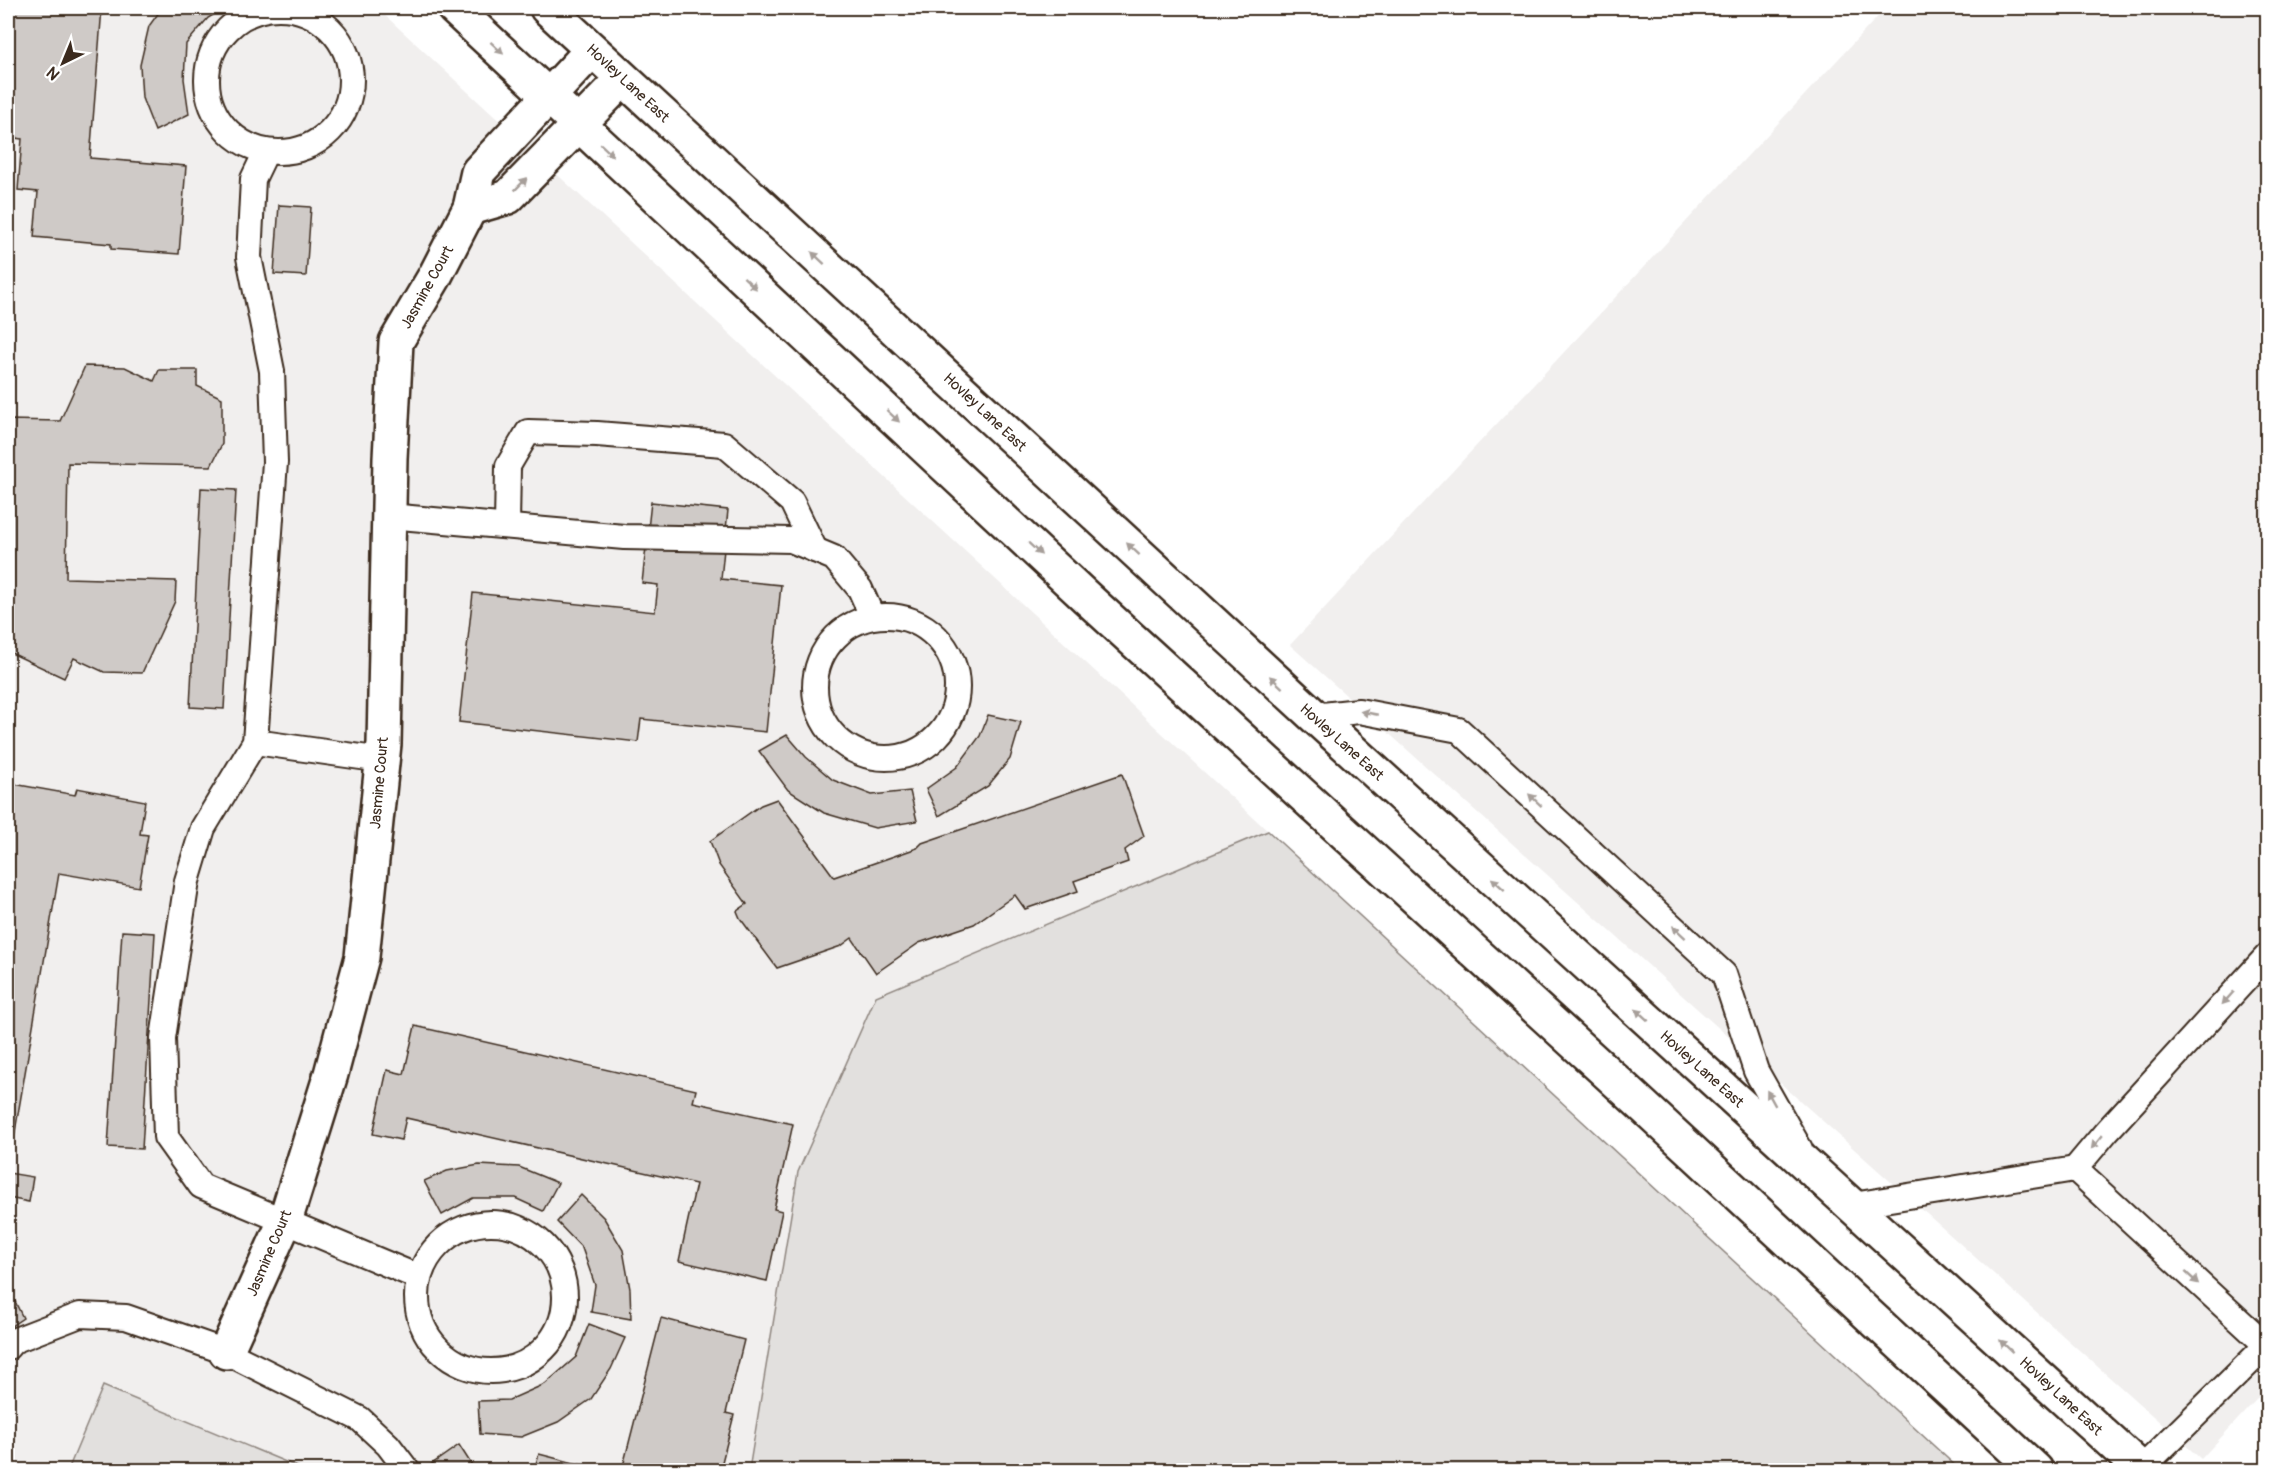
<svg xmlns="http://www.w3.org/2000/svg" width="2275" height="1478" viewBox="0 0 2275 1478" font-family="Pangolin,sans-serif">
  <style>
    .built { fill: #f1efee }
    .green { fill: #e2e0de; stroke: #8e857e; stroke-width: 1.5 }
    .building { fill: #cfcac7; stroke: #3b2a1e; stroke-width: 1.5 }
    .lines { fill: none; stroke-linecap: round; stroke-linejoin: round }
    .service-casing { stroke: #3b2a1e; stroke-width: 28 }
    .minor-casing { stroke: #3b2a1e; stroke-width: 38 }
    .tertiary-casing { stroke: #3b2a1e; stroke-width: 38 }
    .service { stroke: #fff; stroke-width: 24 }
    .minor { stroke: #fff; stroke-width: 33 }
    .tertiary { stroke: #fff; stroke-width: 33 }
    .oneway { fill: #a79f9a }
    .labels { text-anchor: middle; stroke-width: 6; stroke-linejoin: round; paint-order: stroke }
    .street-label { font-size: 15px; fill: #3b2a1e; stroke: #fff }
  </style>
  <rect width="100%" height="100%" fill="#fff"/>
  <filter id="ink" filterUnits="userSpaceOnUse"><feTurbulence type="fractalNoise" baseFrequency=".0167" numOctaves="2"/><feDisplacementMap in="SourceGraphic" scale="12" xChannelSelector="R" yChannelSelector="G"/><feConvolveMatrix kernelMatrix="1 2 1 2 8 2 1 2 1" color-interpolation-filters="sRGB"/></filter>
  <g filter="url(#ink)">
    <g class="built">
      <path d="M 8,8 L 377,8 L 1268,831 L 876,996 L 798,1172 L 749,1470 L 8,1470 Z"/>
      <path d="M 1886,8 L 2267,8 L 2267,1388 L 2201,1459 L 1290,645 Z"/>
    </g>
    <g class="green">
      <path d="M 1268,831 L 1960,1470 L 749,1470 L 798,1172 L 876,996 Z"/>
      <path d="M 103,1386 L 305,1470 L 68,1470 Z"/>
    </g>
    <g class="building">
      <path d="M 10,8 L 102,8 L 90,158 L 186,166 L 179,254 L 111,249 L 111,244 L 34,237 L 38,192 L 18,190 L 22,139 L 8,137 L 8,40 Z"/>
      <path d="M 162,8 L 225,8 L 208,18 L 186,44 L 184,79 L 189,114 L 155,131 L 142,98 L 140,65 L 149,26 Z"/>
      <path d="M 279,205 L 311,207 L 306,276 L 274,274 Z"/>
      <path d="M 85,366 L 125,367 L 154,381 L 159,370 L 197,370 L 197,386 L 222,398 L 222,444 L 211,466 L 68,463 L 66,578 L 176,581 L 175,601 L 142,673 L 104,672 L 74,658 L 64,678 L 9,652 L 8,420 L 60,421 Z"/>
      <path d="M 201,488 L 236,490 L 224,709 L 190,707 Z"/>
      <path d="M 651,502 L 728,510 L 721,579 L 781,585 L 766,732 L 641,719 L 638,742 L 459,722 L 473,593 L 655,612 L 658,585 L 642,583 Z"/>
      <path d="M 988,715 L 1021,722 L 1010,759 L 988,786 L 939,816 L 926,789 L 957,767 L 980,736 Z"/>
      <path d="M 787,735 L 806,757 L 833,780 L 872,795 L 910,791 L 917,821 L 875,828 L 824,813 L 788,790 L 759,751 Z"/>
      <path d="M 1122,774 L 1144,836 L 1125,850 L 1128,862 L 1074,881 L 1078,891 L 1025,909 L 1015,895 L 974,924 L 919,943 L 876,973 L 852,938 L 841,946 L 777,968 L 740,918 L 737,911 L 747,904 L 719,865 L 710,841 L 761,805 L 777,799 L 834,877 L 917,848 L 922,843 Z"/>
      <path d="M 8,783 L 75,795 L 77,788 L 145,801 L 140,834 L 148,835 L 139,887 L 59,873 L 8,1173 L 33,1177 L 29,1202 L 8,1198 Z"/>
      <path d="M 122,931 L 155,933 L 142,1149 L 108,1147 Z"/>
      <path d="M 415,1026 L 696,1090 L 693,1102 L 793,1124 L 774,1209 L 782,1211 L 767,1281 L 679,1261 L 696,1184 L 406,1118 L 401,1140 L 373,1134 L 387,1070 L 404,1074 Z"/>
      <path d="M 479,1165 L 519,1167 L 558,1183 L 543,1211 L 515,1198 L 473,1198 L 442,1215 L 424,1181 L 447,1171 Z"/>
      <path d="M 581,1195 L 604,1218 L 623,1250 L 630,1289 L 631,1319 L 591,1312 L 595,1285 L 582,1248 L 557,1222 Z"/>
      <path d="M 8,1287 L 23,1318 L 8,1328 Z"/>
      <path d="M 661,1318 L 744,1340 L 726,1413 L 734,1415 L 720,1470 L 622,1470 Z"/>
      <path d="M 589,1324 L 625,1338 L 611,1369 L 591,1399 L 558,1422 L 521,1437 L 480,1434 L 478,1401 L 509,1400 L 545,1384 L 576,1357 Z"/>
      <path d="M 459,1445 L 475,1470 L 431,1470 L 429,1466 Z"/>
      <path d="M 539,1454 L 601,1470 L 534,1470 Z"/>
    </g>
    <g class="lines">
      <defs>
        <g id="service">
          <circle cx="279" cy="80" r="72"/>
          <path d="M 266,152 L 253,179 L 249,257 L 272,371 L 275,462 L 255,742 L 203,828 L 187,881 L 163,1038 L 166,1137 L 201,1186 L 418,1277"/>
          <path d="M 389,516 L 624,537 L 791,540 L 834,558 L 860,589 L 872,616"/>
          <path d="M 507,526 L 508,466 L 528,432 L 597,434 L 724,444 L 792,502 L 815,550"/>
          <circle cx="886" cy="687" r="71"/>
          <path d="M 1314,716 L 1359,711 L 1459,730 L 1724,974 L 1756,1071 L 1800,1149"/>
          <path d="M 255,742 L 382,760"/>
          <path d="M 1853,1205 L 2075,1169"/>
          <circle cx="491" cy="1297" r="74"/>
          <path d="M 2266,1345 L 2075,1169 L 2106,1132 L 2268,955"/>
          <path d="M 8,1347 L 13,1341 L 80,1315 L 126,1317 L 226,1352 L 360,1419 L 388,1445 L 407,1470"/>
          <path d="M 2141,1469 L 2268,1344"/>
        </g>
        <g id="minor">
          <path d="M 470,208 L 508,197 L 623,79"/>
          <path d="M 226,1352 L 285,1221 L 331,1074 L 362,957 L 384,744 L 390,458 L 396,342 L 435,276 L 470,208 L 478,172 L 592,50"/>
        </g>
        <g id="tertiary">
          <path d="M 454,8 L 1088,599 L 1627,1091 L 2036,1470"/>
          <path d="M 547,8 L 1314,716 L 2142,1470"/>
        </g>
      </defs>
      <use href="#service" class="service-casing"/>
      <use href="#minor" class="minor-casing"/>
      <use href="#tertiary" class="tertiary-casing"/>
      <use href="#service" class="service"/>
      <use href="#minor" class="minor"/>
      <use href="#tertiary" class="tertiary"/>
    </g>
    <defs><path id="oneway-solid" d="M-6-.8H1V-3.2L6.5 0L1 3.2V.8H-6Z" transform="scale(1.5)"/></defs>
    <g class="oneway">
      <use href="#oneway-solid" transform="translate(497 48) rotate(43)"/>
      <use href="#oneway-solid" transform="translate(607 150) rotate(43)"/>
      <use href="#oneway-solid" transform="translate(521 184) rotate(-45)"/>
      <use href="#oneway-solid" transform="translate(818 258) rotate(-137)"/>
      <use href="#oneway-solid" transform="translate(750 283) rotate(43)"/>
      <use href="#oneway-solid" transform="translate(893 416) rotate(43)"/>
      <use href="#oneway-solid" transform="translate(1035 549) rotate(43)"/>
      <use href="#oneway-solid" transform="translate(1133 549) rotate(-137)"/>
      <use href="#oneway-solid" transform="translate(1276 682) rotate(-137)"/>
      <use href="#oneway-solid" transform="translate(1369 713) rotate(-169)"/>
      <use href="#oneway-solid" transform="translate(1535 800) rotate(-137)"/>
      <use href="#oneway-solid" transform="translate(1498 884) rotate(-138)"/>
      <use href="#oneway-solid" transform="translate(1679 932) rotate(-137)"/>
      <use href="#oneway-solid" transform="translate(2228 998) rotate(132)"/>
      <use href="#oneway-solid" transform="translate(1642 1015) rotate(-138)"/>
      <use href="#oneway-solid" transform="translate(1771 1098) rotate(-119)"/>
      <use href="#oneway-solid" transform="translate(2097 1142) rotate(130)"/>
      <use href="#oneway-solid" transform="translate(2192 1278) rotate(42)"/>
      <use href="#oneway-solid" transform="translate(2006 1346) rotate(-137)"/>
    </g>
  </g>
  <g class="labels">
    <g class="street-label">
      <text transform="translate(628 83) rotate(43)" y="5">Hovley Lane East</text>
      <text transform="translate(427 287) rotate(-61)" y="5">Jasmine Court</text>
      <text transform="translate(985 412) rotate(43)" y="5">Hovley Lane East</text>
      <text transform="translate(1342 742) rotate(42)" y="5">Hovley Lane East</text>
      <text transform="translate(379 783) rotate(-85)" y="5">Jasmine Court</text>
      <text transform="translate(1702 1069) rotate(42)" y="5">Hovley Lane East</text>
      <text transform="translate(269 1253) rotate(-67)" y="5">Jasmine Court</text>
      <text transform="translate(2061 1396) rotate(43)" y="5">Hovley Lane East</text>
    </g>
  </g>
  <rect width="2275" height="1478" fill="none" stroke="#fff" stroke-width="30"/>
  <rect x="15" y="15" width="2245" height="1448" fill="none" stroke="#3b2a1e" stroke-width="2" filter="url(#ink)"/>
  <g transform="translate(63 63) rotate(223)" stroke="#ffffff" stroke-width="4.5" paint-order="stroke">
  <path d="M0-4.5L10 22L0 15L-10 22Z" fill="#3b2a1e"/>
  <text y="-9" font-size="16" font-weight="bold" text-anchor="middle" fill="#3b2a1e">N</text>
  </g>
</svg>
